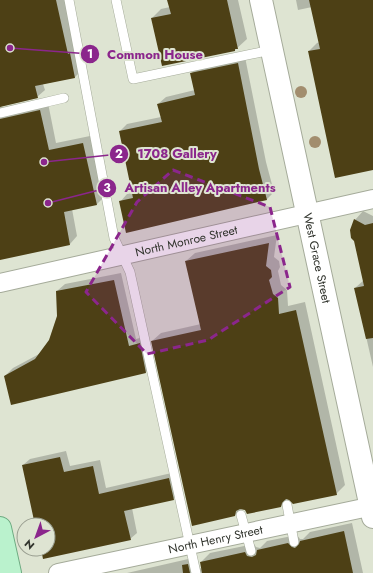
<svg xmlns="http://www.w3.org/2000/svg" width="373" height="573" viewBox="0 0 373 573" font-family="Jost,sans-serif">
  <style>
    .shadow { fill: #0003 }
    .building { fill: #4d4015 }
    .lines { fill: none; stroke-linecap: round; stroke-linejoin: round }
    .lane-casing { stroke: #a5ab9a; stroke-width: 10 }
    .street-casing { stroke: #a5ab9a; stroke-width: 20 }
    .secondary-casing { stroke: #a5ab9a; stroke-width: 24 }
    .primary-casing { stroke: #6caa80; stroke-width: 24 }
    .lane { stroke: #fff; stroke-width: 9 }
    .street { stroke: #fff; stroke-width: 18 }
    .secondary { stroke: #fff; stroke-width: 22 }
    .primary { stroke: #baf2cd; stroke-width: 22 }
    .tree { fill: #a28d6e }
    .marked { fill: #8b268c; fill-opacity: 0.2; stroke: #8b268c; stroke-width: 3; stroke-dasharray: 8 5; stroke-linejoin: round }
    .labels { text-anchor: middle; stroke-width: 4; stroke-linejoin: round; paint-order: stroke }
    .street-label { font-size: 12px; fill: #31342d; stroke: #dee4d2 }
    .leader { fill: none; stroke: #8b268c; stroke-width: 1.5 }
    .callout-dot { fill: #8b268c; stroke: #dee4d2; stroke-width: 1.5 }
    .mark-label { font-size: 12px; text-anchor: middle; font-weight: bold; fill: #fff }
    .callout-label { font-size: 13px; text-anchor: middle; font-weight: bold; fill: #8b268c; stroke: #dee4d2; stroke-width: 4; stroke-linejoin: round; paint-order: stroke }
  </style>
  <rect width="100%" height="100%" fill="#dee4d2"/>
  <g class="shadow">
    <path d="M 0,0 L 65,0 L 82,70 L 75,77 L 43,84 L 45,90 L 37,97 L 1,106 L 3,110 L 48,103 L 56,143 L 90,136 L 104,197 L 97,204 L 72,209 L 77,236 L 70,244 L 0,259 Z"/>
    <path d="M 169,0 L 238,0 L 247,39 L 235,50 L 152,18 L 161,9 L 170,7 Z"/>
    <path d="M 296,0 L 373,0 L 373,169 L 309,51 L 317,43 L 320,42 L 312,7 L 298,10 Z"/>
    <path d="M 245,57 L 266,162 L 274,192 L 267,199 L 127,231 L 120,202 L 127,194 L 133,193 L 120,131 L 127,124 L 161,117 L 158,104 L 166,97 L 195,90 L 191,74 L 198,66 Z"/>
    <path d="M 363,211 L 373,216 L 373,367 L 355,288 L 364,280 L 355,220 Z"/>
    <path d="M 277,235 L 274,257 L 279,261 L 280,267 L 278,271 L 281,285 L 287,290 L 288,306 L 305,302 L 345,485 L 336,494 L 288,498 L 281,506 L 246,510 L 242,509 L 235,515 L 152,341 L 161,333 L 201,324 L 186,261 L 195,253 Z"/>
    <path d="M 121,273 L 136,339 L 147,336 L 153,365 L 146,372 L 5,376 L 13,368 L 41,353 L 50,341 L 58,316 L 57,291 L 65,284 Z"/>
    <path d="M 66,451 L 70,466 L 100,460 L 106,488 L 176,472 L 180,492 L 173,499 L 132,508 L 137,533 L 130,539 L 44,558 L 42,549 L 48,549 L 48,525 L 37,525 L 23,465 L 30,459 Z"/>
    <path d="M 352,523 L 363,573 L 127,573 L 197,557 L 200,568 L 202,569 L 201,562 L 210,553 L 254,544 L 256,547 L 260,548 L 267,541 L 297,535 L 300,539 L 303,539 L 310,532 Z"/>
  </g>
  <g class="building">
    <path d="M 0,0 L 56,0 L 68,54 L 70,53 L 75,78 L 35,86 L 38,98 L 0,107 Z"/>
    <path d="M 167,0 L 227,0 L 238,49 L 235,49 L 235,51 L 162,66 L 151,18 L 171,14 Z"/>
    <path d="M 309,0 L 373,0 L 373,170 L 335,178 L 308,51 L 320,49 Z"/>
    <path d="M 238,63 L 259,169 L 267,200 L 126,233 L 119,201 L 133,198 L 119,131 L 162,122 L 157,104 L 195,95 L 190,73 Z"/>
    <path d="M 40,110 L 49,150 L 83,143 L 97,205 L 64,212 L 70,245 L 0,260 L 0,119 Z"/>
    <path d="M 354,219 L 365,225 L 373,223 L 373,338 L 366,339 L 354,288 L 364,286 L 354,241 L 351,238 L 350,230 Z"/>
    <path d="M 269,243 L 266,266 L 271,270 L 272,277 L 269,280 L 273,294 L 278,298 L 279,314 L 296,310 L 337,495 L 293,504 L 289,500 L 286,499 L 282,503 L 281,507 L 247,514 L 245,510 L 240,509 L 236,511 L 235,516 L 192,526 L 151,341 L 201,330 L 185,261 Z"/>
    <path d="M 114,280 L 129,346 L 140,343 L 146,373 L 11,405 L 4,376 L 35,359 L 49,340 L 57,316 L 56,291 Z"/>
    <path d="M 60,457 L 64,472 L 93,466 L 99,494 L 169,478 L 174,500 L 124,511 L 131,540 L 43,559 L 41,549 L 48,549 L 48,525 L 35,525 L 22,465 Z"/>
    <path d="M 344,531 L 353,573 L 202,573 L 200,562 L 245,552 L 247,556 L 252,557 L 256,555 L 257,550 L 288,543 L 292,547 L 295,548 L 299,544 L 300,541 Z"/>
    <path d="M 188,564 L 190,573 L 183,573 L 182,565 Z"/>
  </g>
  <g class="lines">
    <defs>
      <g id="lane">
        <path d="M 69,0 L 114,238 L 130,272 L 196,573"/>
        <path d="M 116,0 L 133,79 L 271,50"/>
        <path d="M 0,113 L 64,98"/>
        <path d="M 287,505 L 294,542"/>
        <path d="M 241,515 L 251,551"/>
      </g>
      <g id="street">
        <path id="s1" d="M 0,283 L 373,199"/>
        <path id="s2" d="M 58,573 L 373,506"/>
      </g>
      <g id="secondary">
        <path id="s3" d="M 261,0 L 373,517"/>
      </g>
      <path id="primary" d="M 0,528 L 10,573"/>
    </defs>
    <use href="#lane" class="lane-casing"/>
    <use href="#street" class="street-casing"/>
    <use href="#secondary" class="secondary-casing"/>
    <use href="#primary" class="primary-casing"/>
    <use href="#lane" class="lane"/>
    <use href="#street" class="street"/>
    <use href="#secondary" class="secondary"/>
    <use href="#primary" class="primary"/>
  </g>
  <g class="tree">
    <circle cx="301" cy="92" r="6"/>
    <circle cx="315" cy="142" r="6"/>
  </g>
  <path class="marked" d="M 173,170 L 270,207 L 290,287 L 208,340 L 147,354 L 86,292 L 137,202 Z"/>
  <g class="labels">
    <g class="street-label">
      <text dy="4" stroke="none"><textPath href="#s1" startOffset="191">North Monroe Street</textPath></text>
      <text dy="4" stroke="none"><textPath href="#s3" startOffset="264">West Grace Street</textPath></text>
      <text dy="4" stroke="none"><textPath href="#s2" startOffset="161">North Henry Street</textPath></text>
    </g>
  </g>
  <path class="leader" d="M10 48L90 54M44 162L119 154M48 203L107 188"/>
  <g class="callout-dot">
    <circle cx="10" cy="48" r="4"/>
    <circle cx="44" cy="162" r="4"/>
    <circle cx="48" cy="203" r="4"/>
    <circle cx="90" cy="54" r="10"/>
    <circle cx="119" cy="154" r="10"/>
    <circle cx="107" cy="188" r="10"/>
  </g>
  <g class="mark-label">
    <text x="90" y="58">1</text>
    <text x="119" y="158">2</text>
    <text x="107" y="192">3</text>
  </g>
  <g class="callout-label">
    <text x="155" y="59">Common House</text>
    <text x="177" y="158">1708 Gallery</text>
    <text x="200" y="192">Artisan Alley Apartments</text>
  </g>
  <g transform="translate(36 537) rotate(221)"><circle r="19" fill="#dee4d2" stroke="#999e90"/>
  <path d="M0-3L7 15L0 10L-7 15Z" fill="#8b268c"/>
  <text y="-6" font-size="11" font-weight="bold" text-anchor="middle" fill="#31342d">N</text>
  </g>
</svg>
